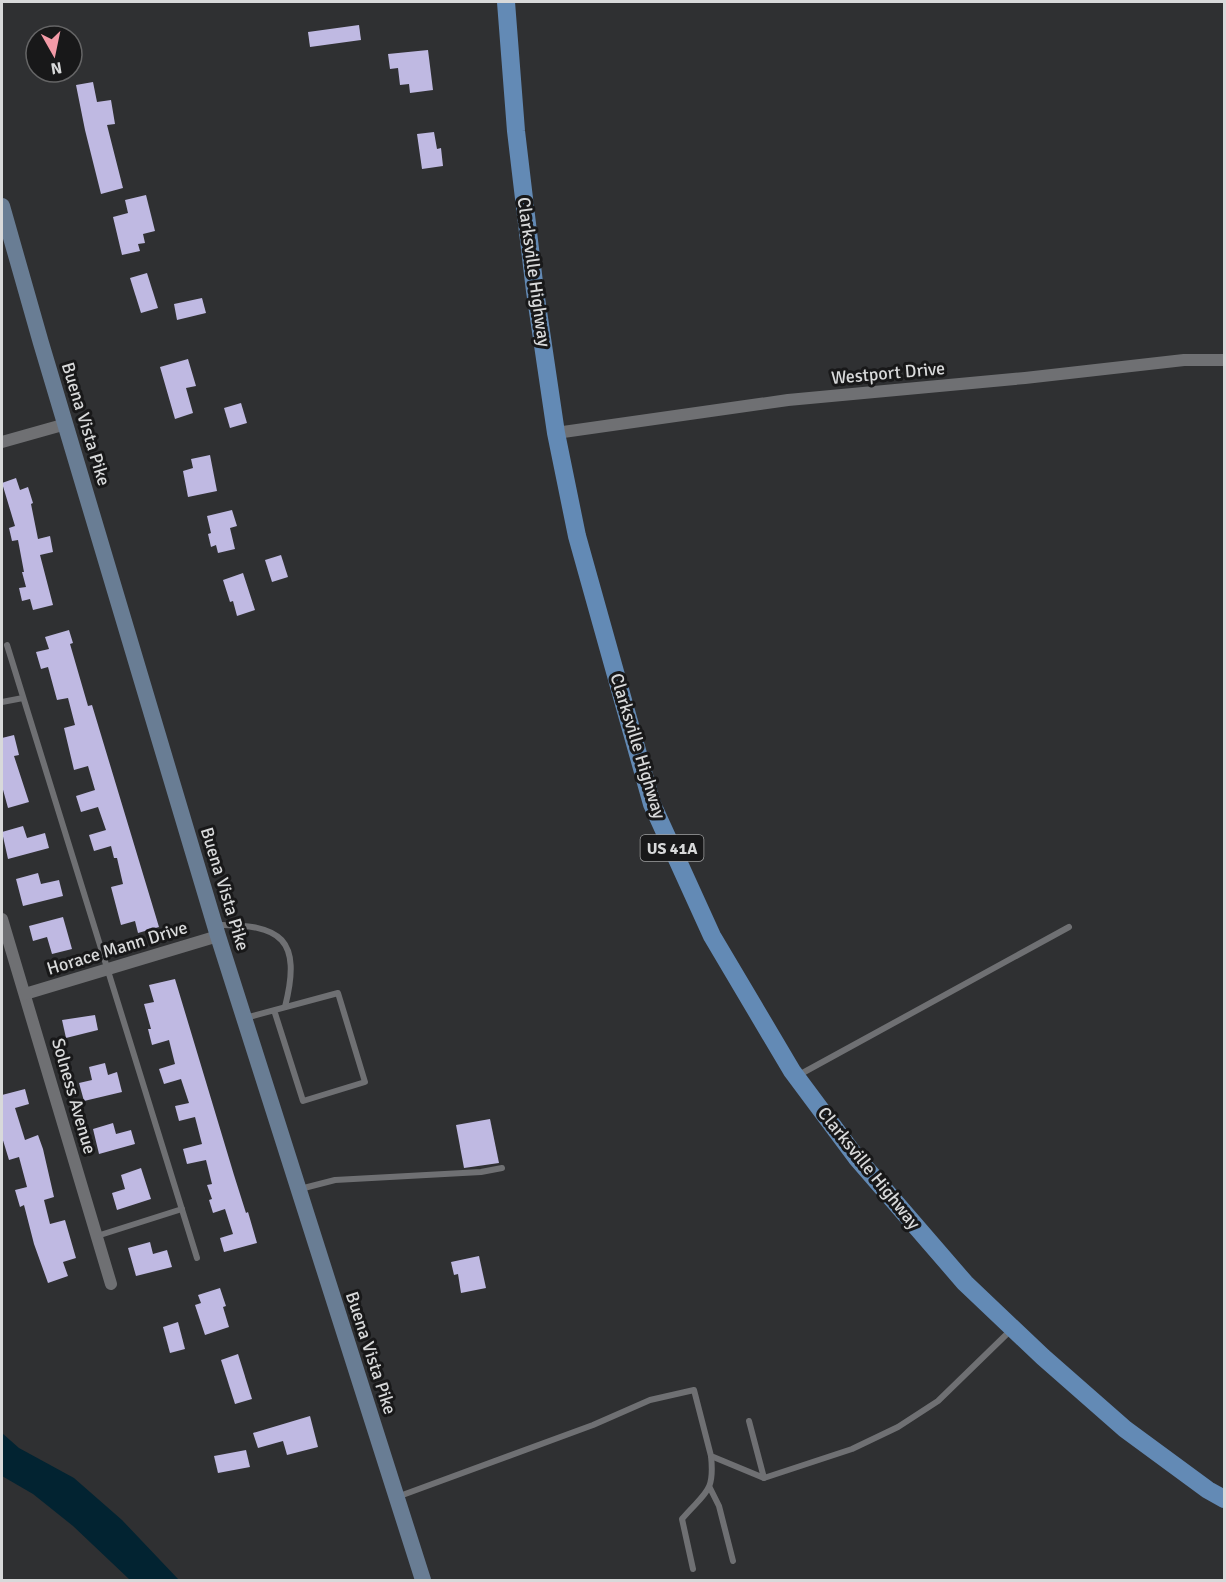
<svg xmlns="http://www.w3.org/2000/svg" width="1226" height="1582" viewBox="0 0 1226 1582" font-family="Signika,sans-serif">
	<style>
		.water { fill: #022331 }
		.building { fill: #bfb9e2 }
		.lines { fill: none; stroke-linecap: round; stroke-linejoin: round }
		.lane { stroke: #6f7073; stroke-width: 6 }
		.street { stroke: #6f7073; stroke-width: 12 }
		.secondary { stroke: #697d94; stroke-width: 16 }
		.primary { stroke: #638ab5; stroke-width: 18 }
		.labels { text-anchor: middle; stroke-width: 6; stroke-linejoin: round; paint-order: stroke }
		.shield { fill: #181819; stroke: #9e9fa0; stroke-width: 1.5 }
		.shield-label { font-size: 16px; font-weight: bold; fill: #d8d9da }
		.street-label { font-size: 18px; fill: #d8d9da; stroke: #181819 }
	</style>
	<rect width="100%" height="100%" fill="#2f3032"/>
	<!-- water -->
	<polygon class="water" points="2,1433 19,1448 74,1478 122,1520 179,1580 130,1580 73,1526 33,1494 2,1476"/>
	<!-- building -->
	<g class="building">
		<polygon points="359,25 361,40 310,47 308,32"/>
		<polygon points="428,50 433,90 410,93 409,84 400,85 398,68 390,69 388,54"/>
		<polygon points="93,82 97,102 111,100 115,124 107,125 123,188 101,194 85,130 76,85"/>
		<polygon points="434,132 437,149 441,148 443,166 422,169 417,134"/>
		<polygon points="146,195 155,231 143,234 145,243 138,244 140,251 122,255 113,217 128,213 125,200"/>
		<polygon points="147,273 158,308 141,313 130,278"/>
		<polygon points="202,298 206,313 177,320 174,304"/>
		<polygon points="188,359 196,386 186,388 193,413 175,419 160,367"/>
		<polygon points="241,403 247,423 230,428 224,408"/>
		<polygon points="210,455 217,491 188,497 183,471 193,468 191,459"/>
		<polygon points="16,478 20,490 28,487 33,503 31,504 38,539 50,536 53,552 40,555 53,605 33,610 30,599 22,601 19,588 26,587 22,572 24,572 18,540 12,541 9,528 15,526 2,483"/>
		<polygon points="232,510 237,526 230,528 235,549 218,553 216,545 211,547 208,534 211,533 207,516"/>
		<polygon points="281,555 288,577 272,582 265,560"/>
		<polygon points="243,573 255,610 237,616 233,601 230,602 223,580"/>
		<polygon points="69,630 73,643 70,644 88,706 92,705 159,927 138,933 135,921 121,925 111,887 123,884 117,858 114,858 111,846 94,851 89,835 106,830 98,807 81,812 76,796 95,790 88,766 74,770 64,728 75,725 68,698 57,700 48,667 41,669 36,652 49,649 45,637"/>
		<polygon points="14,735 19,755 14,756 29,802 8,808 2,786 2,738"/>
		<polygon points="23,826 27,838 45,833 49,848 8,859 2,832"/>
		<polygon points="38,873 41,884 59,880 63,896 23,906 16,879"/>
		<polygon points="63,917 72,949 52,954 47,937 33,941 29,926"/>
		<polygon points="175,979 234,1175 246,1213 248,1212 257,1243 224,1252 220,1238 233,1234 225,1209 213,1213 209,1200 212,1199 207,1185 212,1184 206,1160 187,1164 183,1149 202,1144 195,1117 179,1121 175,1106 189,1103 181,1079 164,1084 159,1069 175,1064 169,1040 152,1045 148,1029 151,1029 144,1004 154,1002 149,985"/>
		<polygon points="95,1015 98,1030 66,1038 62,1020"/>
		<polygon points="105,1063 108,1075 117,1072 122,1092 84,1101 79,1083 92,1080 89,1067"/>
		<polygon points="25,1089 29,1104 15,1108 25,1140 38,1135 43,1149 54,1197 44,1200 50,1224 65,1220 76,1258 63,1262 68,1276 48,1283 34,1244 24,1205 20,1207 15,1190 27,1187 19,1157 9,1160 2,1137 2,1095"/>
		<polygon points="490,1119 499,1163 464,1168 456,1125"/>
		<polygon points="113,1123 116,1134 131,1130 135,1144 99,1154 93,1129"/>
		<polygon points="141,1168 151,1199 117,1210 112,1193 125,1189 121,1175"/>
		<polygon points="150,1242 153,1254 167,1250 172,1267 136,1276 128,1248"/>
		<polygon points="479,1256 486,1288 461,1293 458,1274 454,1275 451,1262"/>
		<polygon points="220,1288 226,1306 223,1307 229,1327 205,1335 195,1305 201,1303 198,1295"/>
		<polygon points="178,1322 185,1349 170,1353 163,1327"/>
		<polygon points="238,1354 252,1399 235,1404 221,1360"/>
		<polygon points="310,1416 318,1447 287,1455 283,1441 258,1448 253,1433"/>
		<polygon points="246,1450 250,1467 218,1473 214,1456"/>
	</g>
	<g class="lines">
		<!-- lane -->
		<g class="lane">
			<polyline points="7,645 197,1258"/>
			<polyline points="2,702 23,698"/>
			<path d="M 216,925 C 282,924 302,939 285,1007"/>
			<polyline points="245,1018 338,993 365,1082 303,1101 274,1010"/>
			<polyline points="797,1076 1069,927"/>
			<polyline points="300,1189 335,1180 481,1172 502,1168"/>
			<polyline points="97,1236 182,1209"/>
			<polyline points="749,1421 764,1478"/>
			<polyline points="710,1488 719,1506 733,1561"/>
			<polyline points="397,1497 593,1425 650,1400 694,1390 711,1456 764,1478 852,1449 898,1427 938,1401 1011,1330"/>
			<path d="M 693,1569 L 682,1519 C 705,1492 715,1493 711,1456"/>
		</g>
		<!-- street -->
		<g class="street">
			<polyline points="556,433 788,400 1025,378 1184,360 1224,360"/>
			<polyline points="2,442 66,424"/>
			<polyline points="2,919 111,1284"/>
			<polyline points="25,994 218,936"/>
		</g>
		<!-- secondary -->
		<polyline class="secondary" points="2,206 41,343 218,936 423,1580"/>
		<!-- primary -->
		<polyline class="primary" points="506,2 516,131 535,291 556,433 577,536 652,804 712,936 792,1071 856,1157 965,1283 1043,1357 1125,1429 1208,1490 1224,1499"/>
	</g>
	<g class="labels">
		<!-- shield labels -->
		<rect class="shield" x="640.5" y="835" width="63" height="26" rx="4.5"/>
		<g class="shield-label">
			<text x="672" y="854">US 41A</text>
		</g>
		<!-- street labels -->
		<g class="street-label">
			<text transform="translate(534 272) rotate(82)" y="6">Clarksville Highway</text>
			<text transform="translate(888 373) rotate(-5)" y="6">Westport Drive</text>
			<text transform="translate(86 424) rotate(73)" y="6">Buena Vista Pike</text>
			<text transform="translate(638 746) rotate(73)" y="6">Clarksville Highway</text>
			<text transform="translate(225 889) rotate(73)" y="6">Buena Vista Pike</text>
			<text transform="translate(117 948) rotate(-17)" y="6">Horace Mann Drive</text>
			<text transform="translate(74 1096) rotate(74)" y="6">Solness Avenue</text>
			<text transform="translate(869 1168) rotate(51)" y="6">Clarksville Highway</text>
			<text transform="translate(371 1353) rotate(72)" y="6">Buena Vista Pike</text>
		</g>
	</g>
	<!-- border -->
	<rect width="1226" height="1582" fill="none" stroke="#d8d9da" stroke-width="6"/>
	<!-- north arrow -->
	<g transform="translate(54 54) rotate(171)"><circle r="28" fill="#181819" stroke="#656566" stroke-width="1.5"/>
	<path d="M0-4.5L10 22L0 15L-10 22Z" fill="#f39aa7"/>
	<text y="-9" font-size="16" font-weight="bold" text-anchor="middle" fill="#d8d9da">N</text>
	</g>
</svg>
